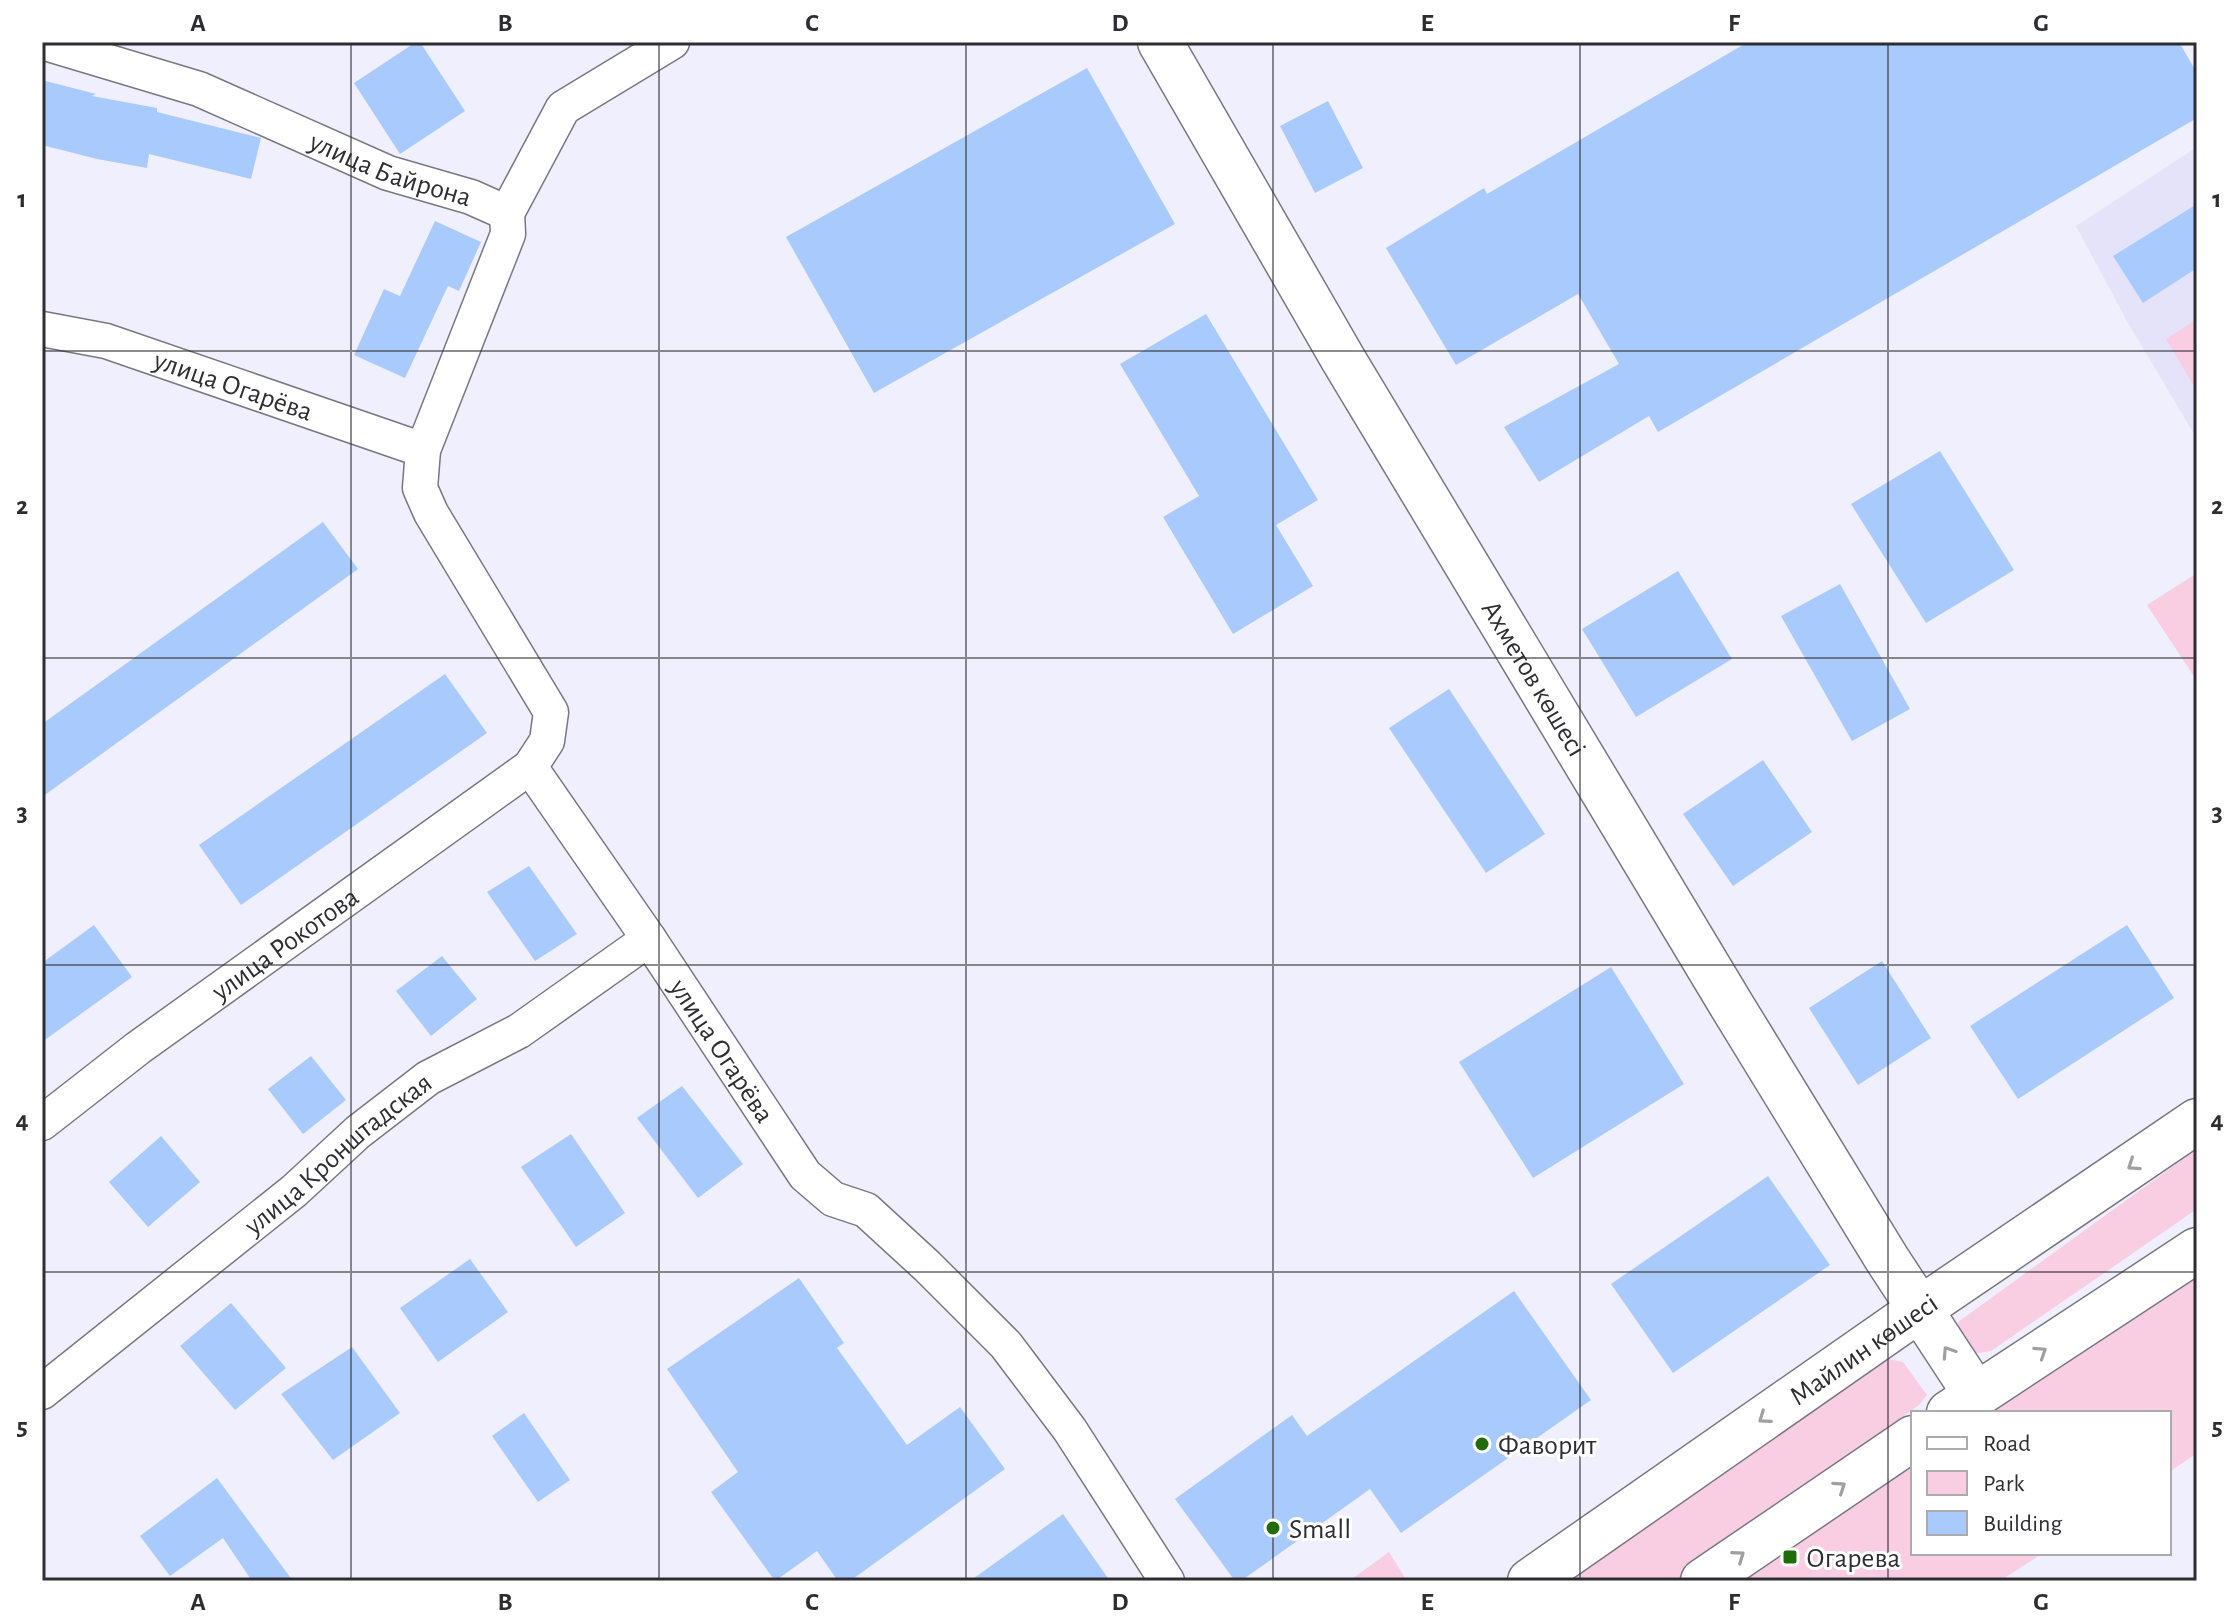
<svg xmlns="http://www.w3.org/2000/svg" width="2239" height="1623" viewBox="0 0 2239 1623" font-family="'Alegreya Sans',sans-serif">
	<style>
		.built { fill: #e5e3f9 }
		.green { fill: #f9cde2 }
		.building { fill: #a9cafc }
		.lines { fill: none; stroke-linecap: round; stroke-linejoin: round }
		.minor-casing { stroke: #787783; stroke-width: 37 }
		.tertiary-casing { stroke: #787783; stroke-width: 47 }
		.secondary-casing { stroke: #787783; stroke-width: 47 }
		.minor { stroke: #fff; stroke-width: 34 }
		.tertiary { stroke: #fff; stroke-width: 44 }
		.secondary { stroke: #fff; stroke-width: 44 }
		.oneway { stroke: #a0a0a3 }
		.grid { fill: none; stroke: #2d2d32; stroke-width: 2; stroke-opacity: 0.55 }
		.poi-dot { fill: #216b0b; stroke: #fff; stroke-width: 3 }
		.labels { text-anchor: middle; stroke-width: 6; stroke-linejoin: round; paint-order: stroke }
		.street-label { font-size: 28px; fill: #2d2d32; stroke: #fff }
		.poi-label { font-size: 28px; fill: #2d2d32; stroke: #fff; text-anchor: start }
		.neatline { fill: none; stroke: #2d2d32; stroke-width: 3 }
		.grid-label { font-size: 26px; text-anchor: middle; font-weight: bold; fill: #2d2d32 }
	</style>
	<rect width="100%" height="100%" fill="#f0effd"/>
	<!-- built -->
	<polygon class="built" points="2197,147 2197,439 2127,321 2076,226"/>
	<!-- green -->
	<g class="green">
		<polygon points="2197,319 2197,391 2166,339"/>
		<polygon points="2197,573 2197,681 2147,605"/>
		<polygon points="2197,1149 2197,1209 1991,1351 1967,1355 1956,1343 1958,1322"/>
		<polygon points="2197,1275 2197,1453 2169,1472 2169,1413 1991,1413"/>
		<polygon points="1884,1358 1903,1362 1927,1395 1919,1405 1675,1581 1557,1581"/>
		<polygon points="1913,1466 1913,1553 2043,1553 2000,1581 1742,1581"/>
		<polygon points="1389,1552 1407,1581 1349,1581"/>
	</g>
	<!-- building -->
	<g class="building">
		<polygon points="416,42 420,42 465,111 400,154 354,83"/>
		<polygon points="1748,42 2179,42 2197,73 2197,118 1658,432 1649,416 1539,482 1504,427 1619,364 1578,294 1456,365 1386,248 1484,188 1487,194"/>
		<polygon points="1087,68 1175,224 874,393 786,237"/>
		<polygon points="42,80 96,94 92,96 157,108 157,112 261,138 251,179 149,154 147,168 97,159 42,145"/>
		<polygon points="1328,101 1363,168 1315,193 1280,126"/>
		<polygon points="2197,204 2197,268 2143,303 2113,256"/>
		<polygon points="435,221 481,242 459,291 448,286 405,378 354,355 384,289 400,296"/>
		<polygon points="1206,314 1318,500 1276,525 1313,586 1233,634 1163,517 1199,496 1120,364"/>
		<polygon points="1940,451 2014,570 1926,623 1851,504"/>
		<polygon points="323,522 358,569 42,797 42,724"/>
		<polygon points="1678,571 1732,659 1636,717 1582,629"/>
		<polygon points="1840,584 1910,709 1852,741 1781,616"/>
		<polygon points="445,674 487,733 241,905 199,845"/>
		<polygon points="1449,689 1545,834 1486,873 1389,728"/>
		<polygon points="1763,760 1812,832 1733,886 1683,814"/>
		<polygon points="529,866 577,934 535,961 487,892"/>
		<polygon points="94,925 132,977 42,1042 42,963"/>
		<polygon points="2127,925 2174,998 2018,1099 1970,1026"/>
		<polygon points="442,956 477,999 431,1036 396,991"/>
		<polygon points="1882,961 1931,1038 1858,1085 1809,1008"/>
		<polygon points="1611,967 1684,1084 1533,1178 1459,1062"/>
		<polygon points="311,1056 346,1100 303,1134 268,1089"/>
		<polygon points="682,1086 743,1164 698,1198 637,1118"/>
		<polygon points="571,1134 625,1213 576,1247 521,1167"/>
		<polygon points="161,1136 200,1182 148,1227 109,1182"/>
		<polygon points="1768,1176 1830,1265 1673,1373 1611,1284"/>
		<polygon points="470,1259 508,1312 438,1362 400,1308"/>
		<polygon points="799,1278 844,1343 837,1348 907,1445 960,1407 1005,1469 850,1581 838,1581 817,1551 775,1581 711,1492 738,1472 667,1369"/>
		<polygon points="1514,1291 1591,1400 1401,1533 1370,1489 1241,1581 1235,1581 1175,1499 1292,1415 1307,1436"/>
		<polygon points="231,1303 286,1368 235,1410 180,1346"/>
		<polygon points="352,1347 400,1413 333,1460 281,1394"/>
		<polygon points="524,1413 570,1480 538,1502 492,1436"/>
		<polygon points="217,1478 293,1581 252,1581 223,1538 170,1576 140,1536"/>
		<polygon points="1063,1514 1110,1581 970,1581"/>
	</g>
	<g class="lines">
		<!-- minor casing -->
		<g class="minor-casing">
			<g id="minor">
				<path id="s1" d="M 42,42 L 199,89 L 388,173 L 471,197 L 507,213 L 563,108 L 672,42"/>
				<path id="s2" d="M 507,213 L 508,234 L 423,450 L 420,488 L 431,513 L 551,712 L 547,741 L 530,767 L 649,939 L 805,1175 L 833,1199 L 866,1210 L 927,1266 L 1006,1345 L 1070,1430 L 1167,1581"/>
				<path id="s3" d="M 42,329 L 106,341 L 423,450"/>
				<path id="s4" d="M 42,1123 L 138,1048 L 530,767"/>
				<path id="s5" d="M 42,1392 L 294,1191 L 358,1132 L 428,1078 L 519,1031 L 649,939"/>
			</g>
		</g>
		<!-- tertiary casing -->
		<g class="tertiary-casing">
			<g id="tertiary">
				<path id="s6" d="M 1160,42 L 1343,359 L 1732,1006 L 1887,1259 L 1976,1395"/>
			</g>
		</g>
		<!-- secondary casing -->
		<g class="secondary-casing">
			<g id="secondary">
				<polyline points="1949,1413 2197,1250"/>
				<path id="s7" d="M 1530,1581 L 1920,1309 L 2197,1121"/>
				<polyline points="1703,1581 1913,1438"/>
			</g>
		</g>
		<!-- minor -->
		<use href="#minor" class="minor"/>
		<!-- tertiary -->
		<use href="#tertiary" class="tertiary"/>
		<!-- secondary -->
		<use href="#secondary" class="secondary"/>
	</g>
	<!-- one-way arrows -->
	<defs><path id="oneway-chevron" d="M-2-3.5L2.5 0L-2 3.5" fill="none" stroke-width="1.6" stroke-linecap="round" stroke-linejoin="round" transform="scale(2)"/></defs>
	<g class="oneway">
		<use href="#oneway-chevron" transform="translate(2133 1165) rotate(146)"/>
		<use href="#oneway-chevron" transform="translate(1948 1352) rotate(-123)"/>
		<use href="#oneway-chevron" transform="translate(2041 1352) rotate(-33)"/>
		<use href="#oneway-chevron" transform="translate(1764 1418) rotate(145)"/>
		<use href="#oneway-chevron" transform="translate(1840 1487) rotate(-34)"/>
		<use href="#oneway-chevron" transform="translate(1739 1556) rotate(-35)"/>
	</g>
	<!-- grid -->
	<path class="grid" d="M 351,42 L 351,1581M 659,42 L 659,1581M 966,42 L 966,1581M 1273,42 L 1273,1581M 1580,42 L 1580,1581M 1888,42 L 1888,1581M 42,351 L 2197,351M 42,658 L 2197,658M 42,965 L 2197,965M 42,1272 L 2197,1272"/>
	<!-- markers -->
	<g class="poi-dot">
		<circle cx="1482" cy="1444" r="8"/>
		<circle cx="1273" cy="1528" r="8"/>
		<rect x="1782" y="1549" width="16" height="16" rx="4"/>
	</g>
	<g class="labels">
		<!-- street labels -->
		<g class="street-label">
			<text dy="10" stroke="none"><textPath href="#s1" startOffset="372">улица Байрона</textPath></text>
			<text dy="10" stroke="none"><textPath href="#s3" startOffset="200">улица Огарёва</textPath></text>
			<text dy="10" stroke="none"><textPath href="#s6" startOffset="738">Ахметов көшесі</textPath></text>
			<text dy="10" stroke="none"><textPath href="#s4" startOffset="302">улица Рокотова</textPath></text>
			<text dy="10" stroke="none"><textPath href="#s2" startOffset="954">улица Огарёва</textPath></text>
			<text dy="10" stroke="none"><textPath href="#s5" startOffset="380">улица Кронштадская</textPath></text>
			<text dy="10" stroke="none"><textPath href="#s7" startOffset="406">Майлин көшесі</textPath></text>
		</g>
		<!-- poi labels -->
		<g class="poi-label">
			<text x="1498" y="1454">Фаворит</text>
			<text x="1289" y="1538">Small</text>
			<text x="1806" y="1567">Огарева</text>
		</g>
	</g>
	<!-- border -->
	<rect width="2239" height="1623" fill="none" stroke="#ffffff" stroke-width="88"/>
	<!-- legend -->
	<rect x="1911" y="1411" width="260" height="144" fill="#ffffff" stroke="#ababad" stroke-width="2"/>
	<rect x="1927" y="1437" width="40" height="12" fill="#ffffff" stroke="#ababad" stroke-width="2"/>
	<text x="1983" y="1451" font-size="24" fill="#2d2d32">Road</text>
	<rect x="1927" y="1471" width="40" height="24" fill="#f9cde2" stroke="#ababad" stroke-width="2"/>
	<text x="1983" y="1491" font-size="24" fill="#2d2d32">Park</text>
	<rect x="1927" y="1511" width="40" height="24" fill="#a9cafc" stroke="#ababad" stroke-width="2"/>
	<text x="1983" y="1531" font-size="24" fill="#2d2d32">Building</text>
	<rect x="44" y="44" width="2151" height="1535" class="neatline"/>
	<g class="grid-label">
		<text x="198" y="31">A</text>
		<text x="505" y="31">B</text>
		<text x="812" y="31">C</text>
		<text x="1120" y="31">D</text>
		<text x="1427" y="31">E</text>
		<text x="1734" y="31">F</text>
		<text x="2041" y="31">G</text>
		<text x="22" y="207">1</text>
		<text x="2217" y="207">1</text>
		<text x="22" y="514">2</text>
		<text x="2217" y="514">2</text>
		<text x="22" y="821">3</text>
		<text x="2217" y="821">3</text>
		<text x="22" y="1128">4</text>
		<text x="2217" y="1128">4</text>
		<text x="22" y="1435">5</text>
		<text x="2217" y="1435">5</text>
		<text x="198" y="1610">A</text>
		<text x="505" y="1610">B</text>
		<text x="812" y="1610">C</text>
		<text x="1120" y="1610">D</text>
		<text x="1427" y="1610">E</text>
		<text x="1734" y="1610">F</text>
		<text x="2041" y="1610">G</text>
	</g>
</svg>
